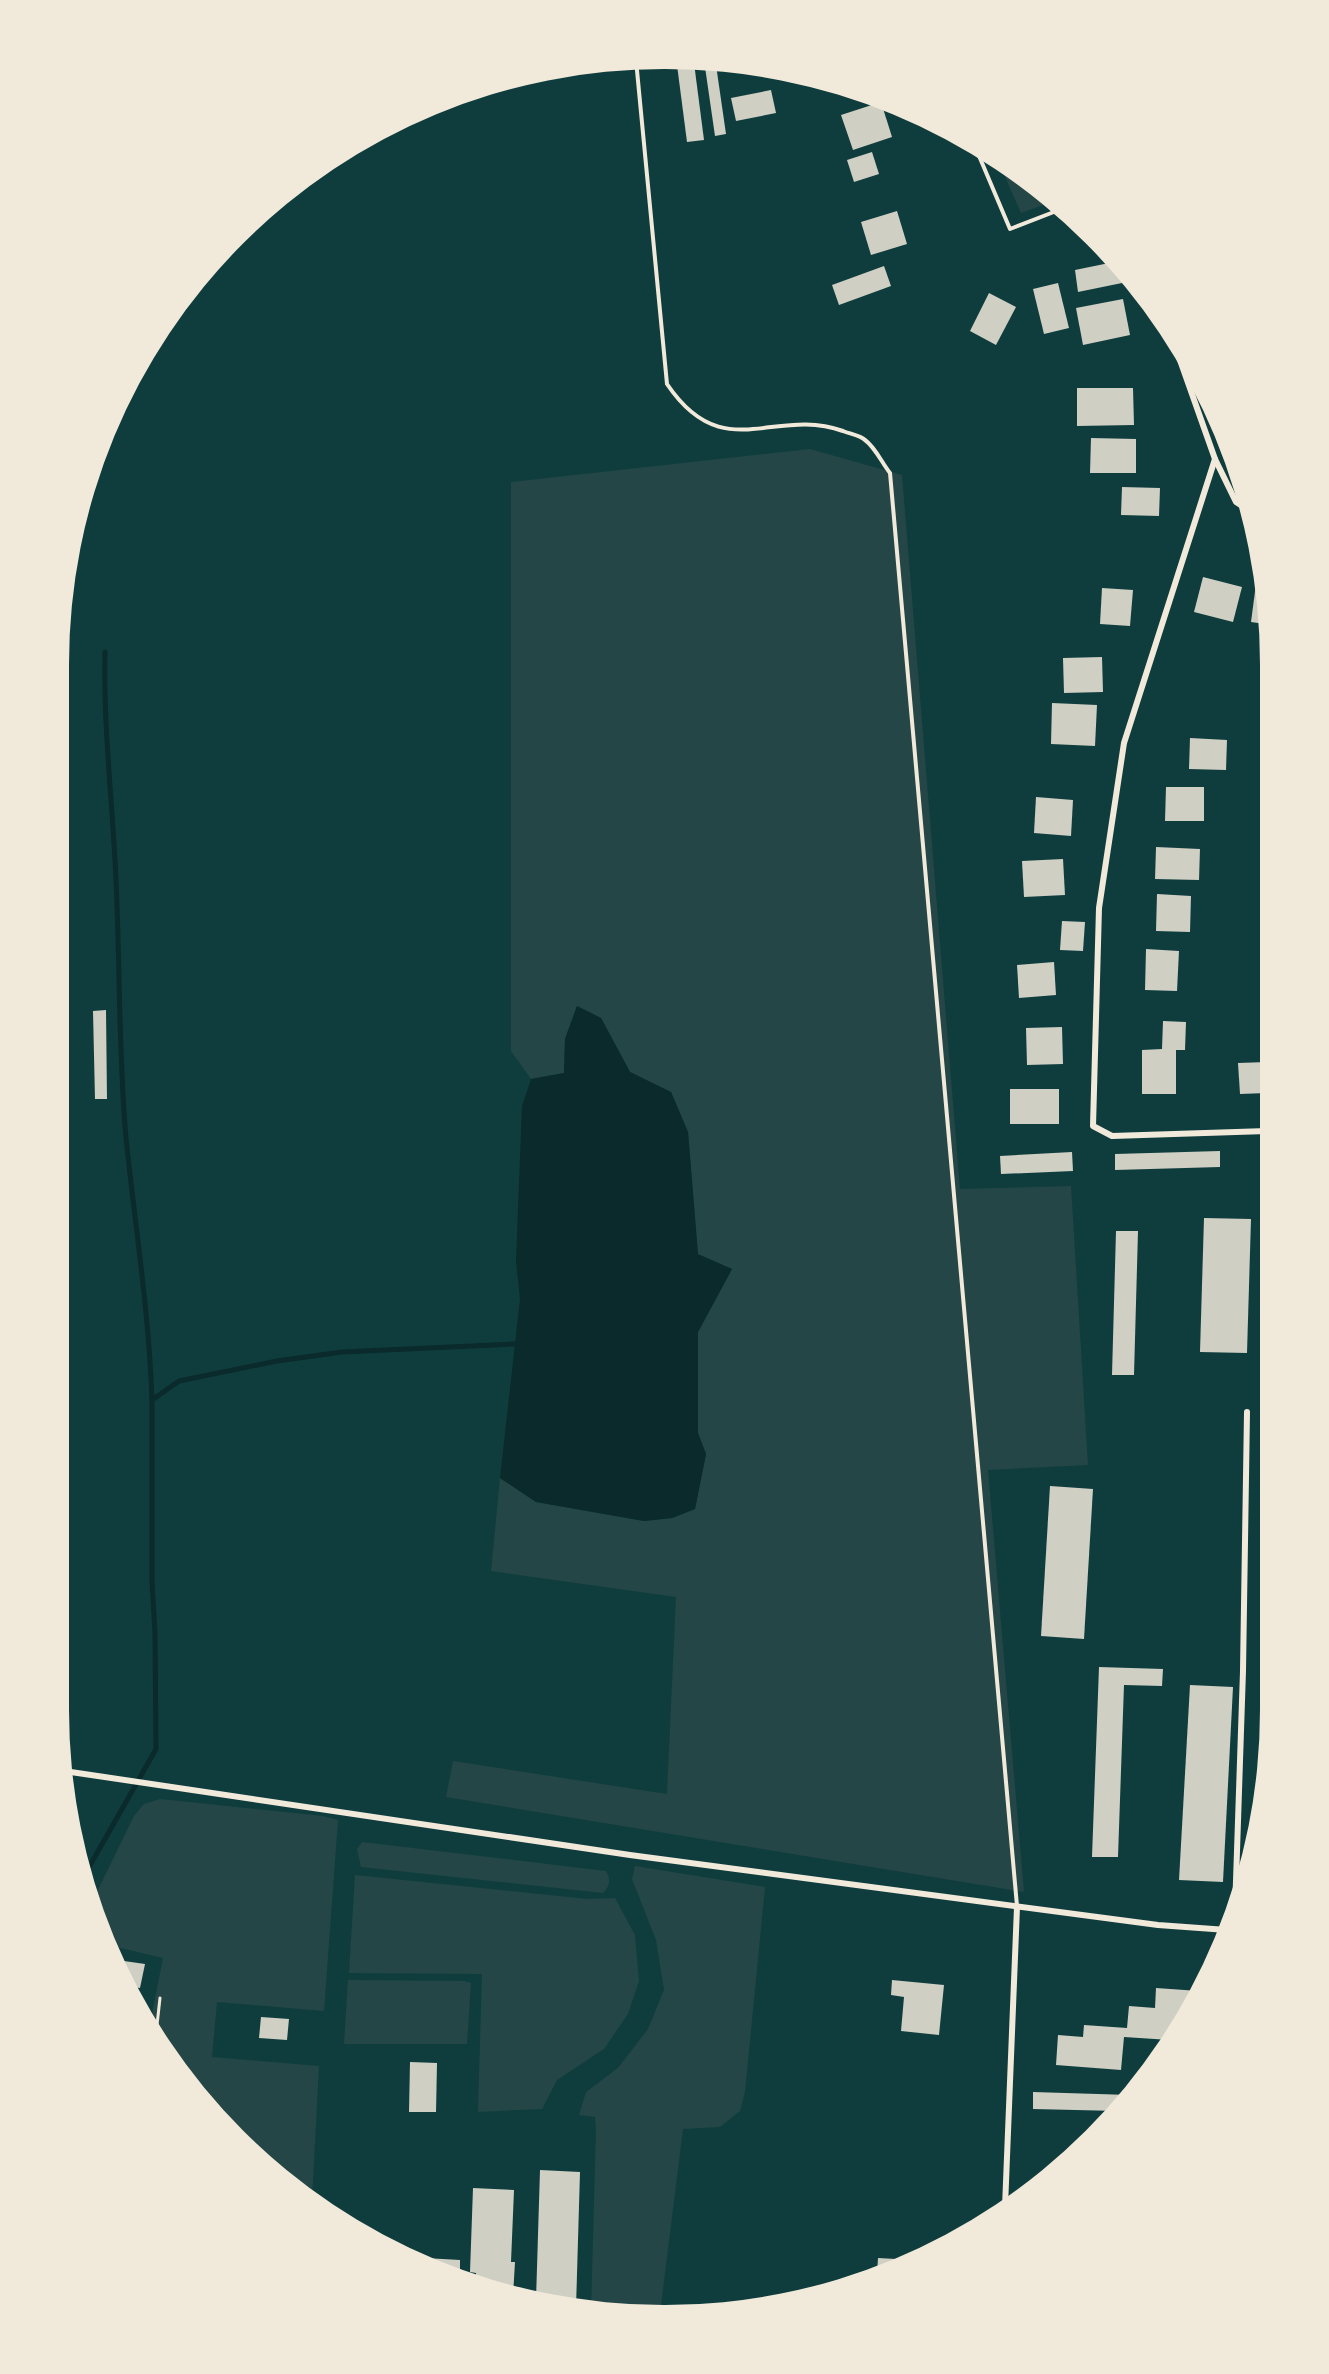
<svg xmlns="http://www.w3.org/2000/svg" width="1329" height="2374" viewBox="0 0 1329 2374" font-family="Quicksand,sans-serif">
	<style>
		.green { fill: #244646 }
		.water { fill: #0a2a2b }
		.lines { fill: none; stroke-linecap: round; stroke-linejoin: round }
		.stream { stroke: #0a2a2b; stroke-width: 5 }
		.building { fill: #cfcfc3 }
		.path { stroke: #f1e9da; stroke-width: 3 }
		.service { stroke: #f1e9da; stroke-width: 4 }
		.minor { stroke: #f1e9da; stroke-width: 6 }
	</style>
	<rect width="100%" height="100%" fill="#0f3d3e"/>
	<!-- green -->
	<g class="green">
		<polygon points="999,163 1049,202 1049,203 1021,213"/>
		<polygon points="810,449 902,475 960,1189 1071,1186 1088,1465 988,1470 1024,1892 446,1797 453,1761 667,1794 676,1597 491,1571 500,1478 536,1502 644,1521 672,1518 695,1509 706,1454 698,1433 698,1332 732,1269 698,1255 688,1132 671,1092 630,1072 601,1018 577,1006 565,1039 564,1073 531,1079 511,1051 511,482"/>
		<polygon points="160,1799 323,1816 338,1820 324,2011 217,2002 212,2057 319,2066 312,2200 236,2138 184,2078 147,2019 151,2019 163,1958 108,1945 91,1904 134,1816 144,1804"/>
		<path d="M 362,1842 L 606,1871 C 611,1880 610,1886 603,1893 L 361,1867 L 357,1849 Z"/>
		<polygon points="635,1866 765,1887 745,2092 740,2111 720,2127 683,2129 660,2313 591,2311 596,2129 595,2117 579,2115 586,2092 618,2068 648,2029 664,1990 656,1940 632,1879"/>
		<polygon points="355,1875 588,1899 615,1898 635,1935 639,1981 628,2014 604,2049 557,2080 542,2109 478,2112 482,1974 349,1973"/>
		<polygon points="348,1980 464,1981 471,1983 467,2044 344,2044"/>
	</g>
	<!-- water -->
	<polygon class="water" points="577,1006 601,1018 630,1072 671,1092 688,1132 698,1254 732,1269 698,1332 698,1433 706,1454 695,1509 672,1518 644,1521 536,1502 500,1478 520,1299 516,1261 522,1106 531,1079 564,1073 565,1039"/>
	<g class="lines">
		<!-- stream -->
		<g class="stream">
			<path d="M 105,652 C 103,737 115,821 117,906 C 120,983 119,1060 126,1138 C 135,1225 149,1312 152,1400"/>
			<polyline points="84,1876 156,1749 155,1634 152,1581 152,1400 179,1381 277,1361 342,1352 514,1344"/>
		</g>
	</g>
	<!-- building -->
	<g class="building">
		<polygon points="694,63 704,140 687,142 677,65"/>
		<polygon points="716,65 726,134 715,136 705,67"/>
		<polygon points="771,90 776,113 736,121 731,98"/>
		<polygon points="881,102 892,137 853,150 841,115"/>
		<polygon points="872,152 879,174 854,182 847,160"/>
		<polygon points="897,211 907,244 871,255 861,222"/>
		<polygon points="1114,262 1119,268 1122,283 1078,292 1075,270"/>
		<polygon points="884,266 891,286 839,305 832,285"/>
		<polygon points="1058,283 1069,328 1044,334 1033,289"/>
		<polygon points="989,293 1016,307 996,345 970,331"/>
		<polygon points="1123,299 1130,335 1083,345 1076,308"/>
		<polygon points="1077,388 1133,388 1134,425 1077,426"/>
		<polygon points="1091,438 1136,439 1136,473 1090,473"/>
		<polygon points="1122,487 1160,488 1159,516 1121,515"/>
		<polygon points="1203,577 1242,587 1233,622 1194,612"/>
		<polygon points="1256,584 1265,586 1265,624 1251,622"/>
		<polygon points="1102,588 1133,590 1130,626 1100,624"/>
		<polygon points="1102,657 1103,692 1064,693 1063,658"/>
		<polygon points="1052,703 1097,705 1095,746 1051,744"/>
		<polygon points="1190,738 1227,740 1226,770 1189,769"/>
		<polygon points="1166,787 1204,787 1204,821 1165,821"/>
		<polygon points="1036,797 1073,800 1071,836 1034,833"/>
		<polygon points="1156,847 1200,849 1199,880 1155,879"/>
		<polygon points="1063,859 1065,895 1024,897 1022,861"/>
		<polygon points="61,866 69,868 63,889 61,888"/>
		<polygon points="1157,894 1191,896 1190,932 1156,931"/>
		<polygon points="1062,921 1085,922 1083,951 1060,950"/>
		<polygon points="1146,949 1179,951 1177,991 1145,990"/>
		<polygon points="1054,962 1056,995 1019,998 1017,965"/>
		<polygon points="106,1010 107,1099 95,1099 93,1011"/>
		<polygon points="1163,1021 1186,1022 1185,1050 1176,1050 1176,1094 1142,1094 1142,1050 1162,1049"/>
		<polygon points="1062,1027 1063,1064 1027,1065 1026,1028"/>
		<polygon points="1267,1062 1267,1093 1240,1094 1238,1063"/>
		<rect x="1010" y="1089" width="49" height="35"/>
		<polygon points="1220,1151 1220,1167 1115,1170 1115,1154"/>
		<polygon points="1072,1152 1073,1171 1001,1174 1000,1156"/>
		<polygon points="1204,1218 1251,1219 1247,1353 1200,1352"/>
		<polygon points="1116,1231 1138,1231 1134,1375 1112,1375"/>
		<polygon points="1050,1486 1093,1489 1084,1639 1041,1636"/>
		<polygon points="1099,1667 1163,1669 1162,1686 1124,1685 1118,1857 1092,1857"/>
		<polygon points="1190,1685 1233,1687 1223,1882 1179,1880"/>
		<polygon points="117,1960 145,1964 140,1988 126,1986 116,1966"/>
		<polygon points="892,1980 944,1985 939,2035 901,2031 904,1997 891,1995"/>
		<polygon points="1156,1988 1199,1991 1189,2013 1170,2040 1124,2037 1121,2070 1056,2065 1058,2035 1083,2037 1084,2025 1127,2028 1129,2006 1155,2008"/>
		<polygon points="261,2017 289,2019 287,2040 259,2038"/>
		<polygon points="410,2062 437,2063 436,2112 409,2112"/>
		<polygon points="1033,2092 1130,2095 1118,2111 1033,2109"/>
		<polygon points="540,2170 580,2172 576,2308 536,2300"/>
		<polygon points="473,2188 514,2190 511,2262 515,2262 513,2296 476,2283 476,2273 470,2272"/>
		<polygon points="391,2250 418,2252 417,2261 397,2253"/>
		<polygon points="425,2258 460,2260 460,2277 425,2264"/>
		<polygon points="878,2258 896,2259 896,2270 877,2275"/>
	</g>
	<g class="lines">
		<!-- path -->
		<polyline class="path" points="156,2034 160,1998"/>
		<!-- service -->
		<g class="service">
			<path d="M 636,60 L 667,384 C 723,467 774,406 843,431 C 850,434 860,435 865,440 C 875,447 882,463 890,473 L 1017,1906"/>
			<polyline points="974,144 1010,229 1059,210"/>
		</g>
		<!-- minor -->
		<g class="minor">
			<polyline points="1169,329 1215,459 1236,502 1247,509"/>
			<polyline points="1215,459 1124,743 1099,908 1093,1126 1112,1136 1267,1131"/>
			<polyline points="64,1771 630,1855 1158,1925 1227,1930"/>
			<polyline points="1235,1911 1243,1671 1247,1412"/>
			<polyline points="1005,2207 1017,1907"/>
		</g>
	</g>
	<!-- crop -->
	<path d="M0 0H1329V2374H0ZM664 69H665A595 595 0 0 1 1260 664V1710A595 595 0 0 1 665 2305H664A595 595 0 0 1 69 1710V664A595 595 0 0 1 664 69Z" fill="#f1e9da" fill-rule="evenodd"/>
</svg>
